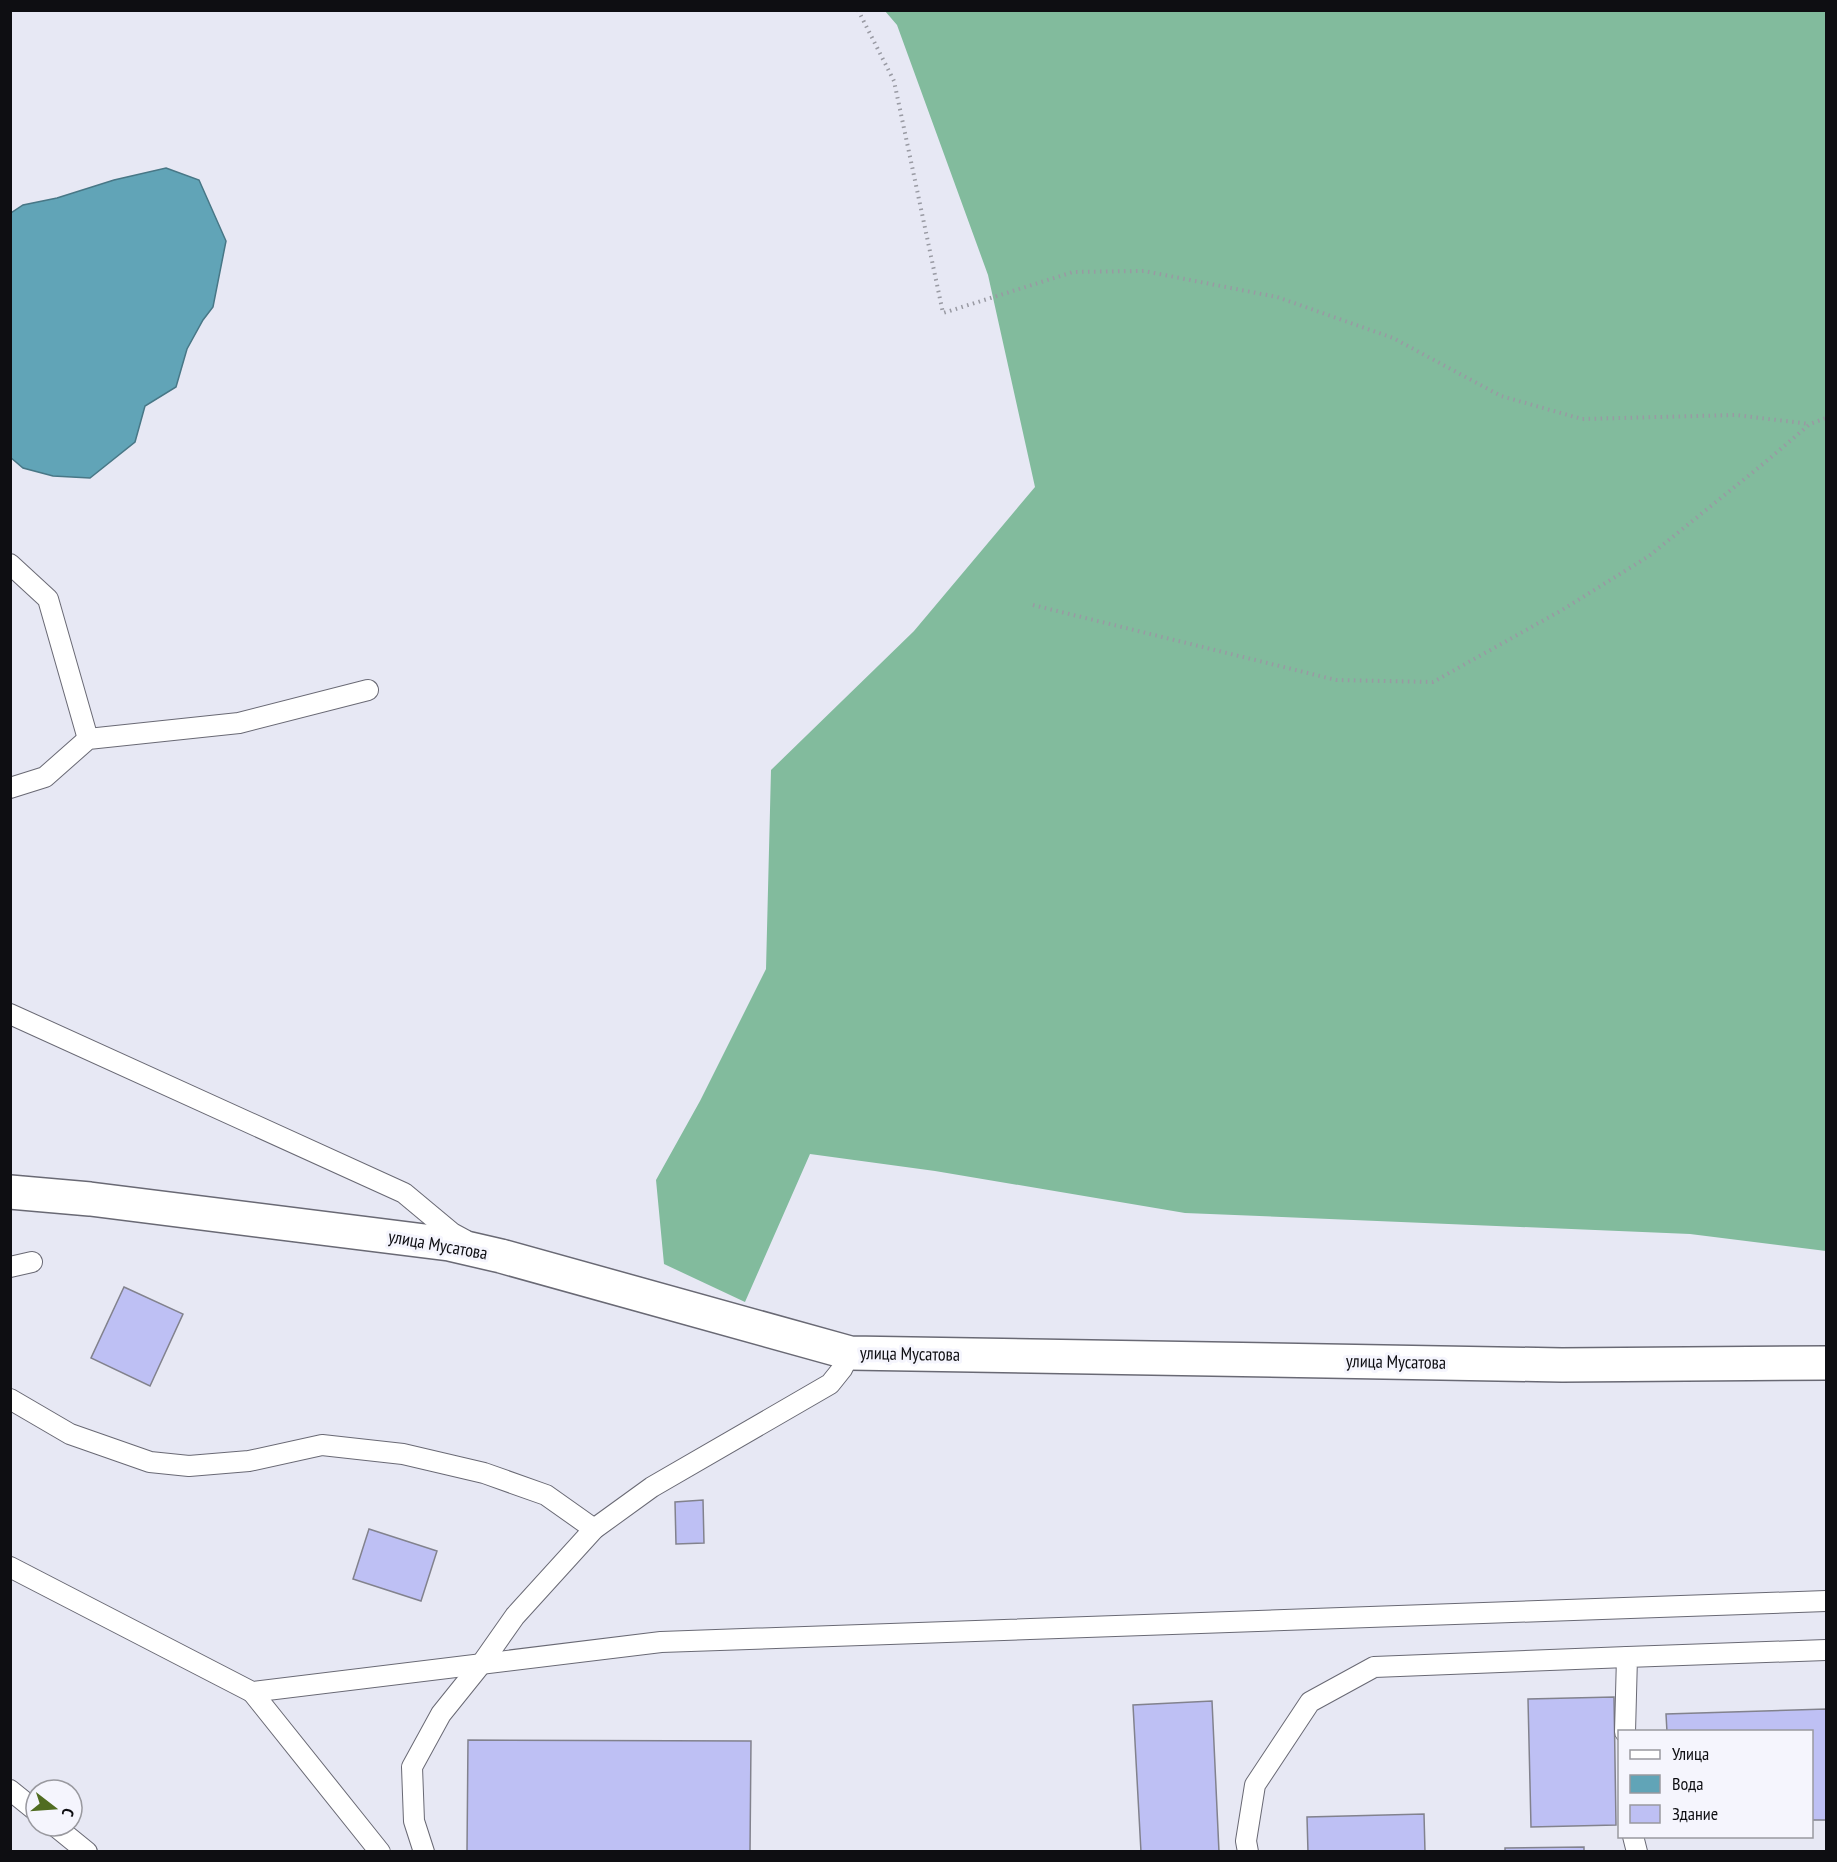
<svg xmlns="http://www.w3.org/2000/svg" width="1837" height="1862" viewBox="0 0 1837 1862" font-family="'PT Sans Narrow',sans-serif">
	<style>
		.forest { fill: #82bb9d }
		.water { fill: #61a4b7; stroke: #487786; stroke-width: 1.5 }
		.building { fill: #bec0f4; stroke: #82828d; stroke-width: 1.5 }
		.lines { fill: none; stroke-linecap: round; stroke-linejoin: round }
		.service-casing { stroke: #696974; stroke-width: 22 }
		.minor-casing { stroke: #696974; stroke-width: 36 }
		.path { stroke: #999aa3; stroke-width: 4; stroke-dasharray: 1.5 4.5; stroke-linecap: butt }
		.service { stroke: #fff; stroke-width: 20 }
		.minor { stroke: #fff; stroke-width: 33 }
		.labels { text-anchor: middle; stroke-width: 6; stroke-linejoin: round; paint-order: stroke }
		.street-label { font-size: 18px; fill: #0e0e12; stroke: #f5f5fd }
	</style>
	<rect width="100%" height="100%" fill="#e7e8f4"/>
	<!-- forest -->
	<polygon class="forest" points="885,11 1826,11 1826,1251 1690,1234 1185,1213 935,1171 810,1154 745,1302 664,1264 656,1180 700,1101 766,969 771,770 914,631 1035,487 988,275 897,25"/>
	<!-- water -->
	<polygon class="water" points="166,168 199,180 226,241 213,307 203,320 187,349 176,387 145,406 135,442 90,478 53,476 23,468 10,457 11,213 23,205 57,198 114,180"/>
	<!-- building -->
	<g class="building">
		<polygon points="124,1287 183,1314 150,1386 91,1358"/>
		<polygon points="703,1500 704,1543 676,1544 675,1502"/>
		<polygon points="369,1529 437,1551 421,1601 353,1579"/>
		<polygon points="1614,1697 1616,1825 1531,1827 1528,1699"/>
		<polygon points="1212,1701 1219,1852 1141,1852 1133,1705"/>
		<polygon points="1826,1709 1826,1820 1812,1820 1812,1732 1667,1732 1666,1714"/>
		<polygon points="468,1740 751,1741 750,1852 467,1852"/>
		<polygon points="1424,1814 1425,1852 1308,1852 1307,1817"/>
		<polygon points="1584,1847 1584,1852 1505,1852 1505,1848"/>
	</g>
	<g class="lines">
		<!-- service casing -->
		<g class="service-casing">
			<g id="service">
				<polyline points="10,564 48,599 88,739"/>
				<polyline points="10,788 45,777 88,739 239,723 368,690"/>
				<polyline points="10,1014 404,1193 452,1233 465,1240"/>
				<polyline points="10,1267 32,1262"/>
				<polyline points="10,1399 70,1434 150,1462 189,1466 249,1461 322,1445 403,1454 484,1473 546,1495 594,1529"/>
				<polyline points="10,1567 252,1692 661,1642 1826,1601"/>
				<polyline points="252,1692 380,1852"/>
				<polyline points="1625,1732 1627,1657 1826,1650"/>
				<polyline points="10,1790 36,1811"/>
				<polyline points="55,1826 87,1852"/>
				<polyline points="1633,1836 1637,1852"/>
				<polyline points="424,1852 414,1821 412,1767 441,1714 482,1663 515,1616 594,1529 652,1487 830,1384 842,1369 850,1353"/>
				<polyline points="1248,1852 1246,1841 1255,1785 1310,1702 1374,1667 1627,1657"/>
			</g>
		</g>
		<!-- minor casing -->
		<g class="minor-casing">
			<polyline id="minor" points="10,1192 90,1199 449,1244 501,1256 850,1353 1562,1365 1826,1363"/>
		</g>
		<!-- path -->
		<g class="path">
			<polyline points="858,10 894,81 943,313 1073,272 1144,271 1277,297 1393,338 1501,396 1582,419 1736,415 1810,424"/>
			<polyline points="1033,605 1336,680 1433,682 1562,610 1649,556 1763,464 1810,424 1826,418"/>
		</g>
		<!-- service -->
		<use href="#service" class="service"/>
		<!-- minor -->
		<use href="#minor" class="minor"/>
	</g>
	<g class="labels">
		<!-- street labels -->
		<g class="street-label">
			<text transform="translate(438 1245) rotate(10)" y="6">улица Мусатова</text>
			<text transform="translate(910 1354) rotate(1)" y="6">улица Мусатова</text>
			<text transform="translate(1396 1362) rotate(1)" y="6">улица Мусатова</text>
		</g>
	</g>
	<!-- border -->
	<rect width="1837" height="1862" fill="none" stroke="#0e0e12" stroke-width="24"/>
	<!-- legend -->
	<rect x="1618" y="1730" width="195" height="108" fill="#f5f5fd" stroke="#99999f" stroke-width="1.5"/>
	<rect x="1630" y="1750" width="30" height="9" fill="#ffffff" stroke="#99999f" stroke-width="1.5"/>
	<text x="1672" y="1760" font-size="18" fill="#0e0e12">Улица</text>
	<rect x="1630" y="1775" width="30" height="18" fill="#61a4b7" stroke="#99999f" stroke-width="1.5"/>
	<text x="1672" y="1790" font-size="18" fill="#0e0e12">Вода</text>
	<rect x="1630" y="1805" width="30" height="18" fill="#bec0f4" stroke="#99999f" stroke-width="1.5"/>
	<text x="1672" y="1820" font-size="18" fill="#0e0e12">Здание</text>
	<!-- north arrow -->
	<g transform="translate(54 1808) rotate(107)"><circle r="28" fill="#f5f5fd" stroke="#99999f" stroke-width="1.5"/>
	<path d="M0-4.5L10 22L0 15L-10 22Z" fill="#506c21"/>
	<text y="-9" font-size="16" font-weight="bold" text-anchor="middle" fill="#0e0e12">С</text>
	</g>
</svg>
